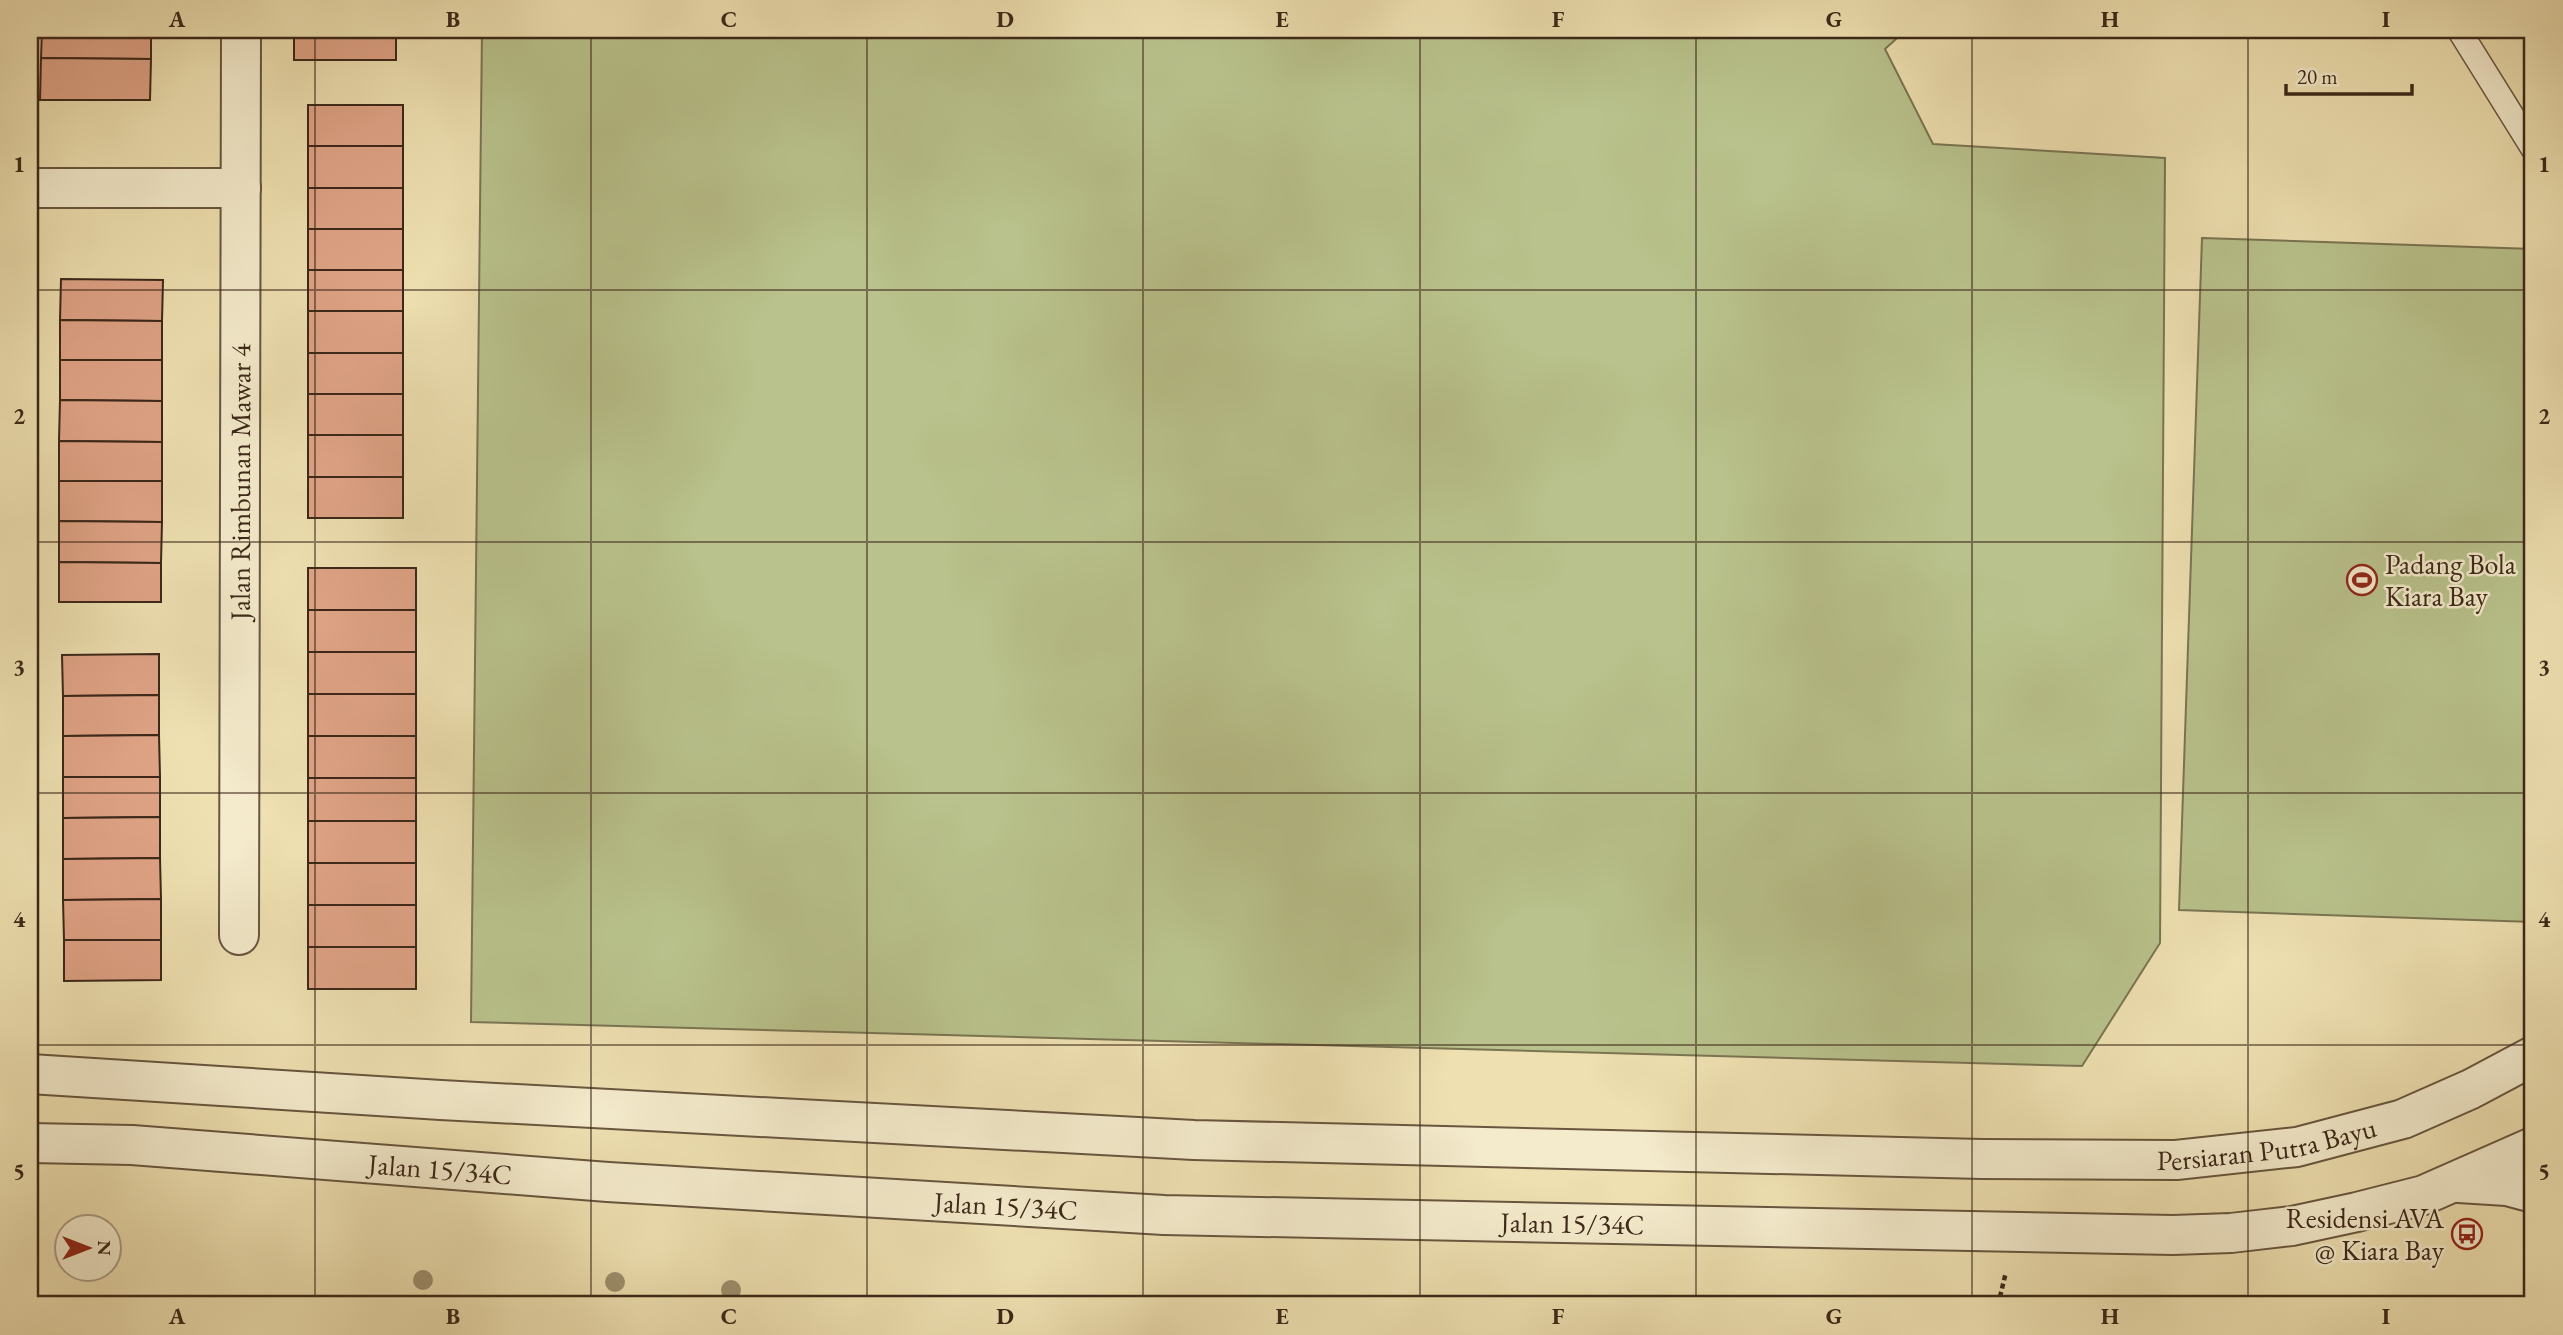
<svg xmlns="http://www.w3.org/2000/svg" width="2563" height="1335" viewBox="0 0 2563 1335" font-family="'EB Garamond',serif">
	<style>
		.green { fill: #b9c28c; stroke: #7a7552; stroke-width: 2 }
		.building { fill: #dfa386; stroke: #3c2819; stroke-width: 2 }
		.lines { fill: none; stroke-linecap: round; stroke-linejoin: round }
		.service-casing { stroke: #68563f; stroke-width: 26 }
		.minor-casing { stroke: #68563f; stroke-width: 42 }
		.tertiary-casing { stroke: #68563f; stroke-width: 42 }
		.path { stroke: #3c2819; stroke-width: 4.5; stroke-dasharray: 5 3.5; stroke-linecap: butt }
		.service { stroke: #f4ebcc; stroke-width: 23 }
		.minor { stroke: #f4ebcc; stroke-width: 38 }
		.tertiary { stroke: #f4ebcc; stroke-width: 38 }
		.tree { fill: #9d906d }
		.grid { fill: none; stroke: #3c2819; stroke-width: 2; stroke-opacity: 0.55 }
		.labels { text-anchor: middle; stroke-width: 5; stroke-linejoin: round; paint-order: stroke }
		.street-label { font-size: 28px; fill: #3c2819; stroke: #f4ebcc }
		.poi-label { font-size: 28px; fill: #3c2819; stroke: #f4ebcc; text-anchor: start }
		.neatline { fill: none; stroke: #3c2819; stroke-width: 2.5 }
		.grid-label { font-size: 23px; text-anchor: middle; font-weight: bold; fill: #3c2819 }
	</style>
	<rect width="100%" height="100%" fill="#eee0b1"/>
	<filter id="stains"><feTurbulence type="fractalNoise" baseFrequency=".00286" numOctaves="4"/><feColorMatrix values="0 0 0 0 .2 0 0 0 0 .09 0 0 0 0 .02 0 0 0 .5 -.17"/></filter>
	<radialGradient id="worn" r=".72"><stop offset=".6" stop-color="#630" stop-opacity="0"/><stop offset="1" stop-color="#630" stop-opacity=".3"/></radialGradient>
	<!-- green -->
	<g class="green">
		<polygon points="482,30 1906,30 1885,49 1933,144 2165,158 2160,943 2082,1066 471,1022"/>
		<polygon points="2202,238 2533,249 2533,922 2179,910"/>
	</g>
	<!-- building -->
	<g class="building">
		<polygon points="42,30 151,30 151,59 41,58"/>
		<rect x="294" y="30" width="102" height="30"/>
		<polygon points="41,58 151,59 150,100 40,100"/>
		<rect x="308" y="105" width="95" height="41"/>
		<rect x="308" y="146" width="95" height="42"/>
		<rect x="308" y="188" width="95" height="41"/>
		<rect x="308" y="229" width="95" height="41"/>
		<rect x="308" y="270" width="95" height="41"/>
		<polygon points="61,279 163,280 162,321 60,320"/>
		<rect x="308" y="311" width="95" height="42"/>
		<polygon points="60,320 162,321 162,360 60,360"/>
		<rect x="308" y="353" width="95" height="41"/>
		<polygon points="60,360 162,360 162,401 60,400"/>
		<rect x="308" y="394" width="95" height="41"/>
		<polygon points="60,400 162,401 162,442 59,441"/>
		<rect x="308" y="435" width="95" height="42"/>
		<polygon points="59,441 162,442 162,481 59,481"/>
		<rect x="308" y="477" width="95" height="41"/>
		<polygon points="59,481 162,481 162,522 59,521"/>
		<polygon points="59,521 162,522 161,563 59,562"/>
		<polygon points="59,562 161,563 161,602 59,602"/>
		<rect x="308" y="568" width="108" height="42"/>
		<rect x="308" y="610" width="108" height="42"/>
		<rect x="308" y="652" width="108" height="42"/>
		<polygon points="159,654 159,695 63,696 62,655"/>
		<rect x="308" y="694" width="108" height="42"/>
		<polygon points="159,695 159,735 63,736 63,696"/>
		<polygon points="159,735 160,777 63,777 63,736"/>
		<rect x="308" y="736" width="108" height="42"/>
		<polygon points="63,777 160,777 160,817 63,818"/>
		<rect x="308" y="778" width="108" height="43"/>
		<polygon points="160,817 160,858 63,859 63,818"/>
		<rect x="308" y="821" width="108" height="42"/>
		<polygon points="160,858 161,899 63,900 63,859"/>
		<rect x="308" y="863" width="108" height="42"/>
		<polygon points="161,899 161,940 64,940 63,900"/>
		<rect x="308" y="905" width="108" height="42"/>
		<polygon points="64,940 161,940 161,980 64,981"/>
		<rect x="308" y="947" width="108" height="42"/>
	</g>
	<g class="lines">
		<!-- service casing -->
		<g class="service-casing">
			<polyline id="service" points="2459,30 2533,149"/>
		</g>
		<!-- minor casing -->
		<g class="minor-casing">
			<g id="minor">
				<polyline points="30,188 241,188"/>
				<path id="s1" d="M 239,935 L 241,30"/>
			</g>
		</g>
		<!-- tertiary casing -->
		<g class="tertiary-casing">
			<g id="tertiary">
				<path id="s2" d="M 30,1074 L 441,1100 L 1194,1140 L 1982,1159 L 2176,1160 L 2297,1147 L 2403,1119 L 2471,1089 L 2533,1056"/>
				<path id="s3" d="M 30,1143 L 132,1145 L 608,1182 L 1164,1215 L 2173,1235 L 2231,1233 L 2292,1226 L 2357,1212 L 2424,1195 L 2533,1147"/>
				<polyline points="2459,1183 2507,1186 2533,1193"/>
			</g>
		</g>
		<!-- path -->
		<polyline class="path" points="1998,1305 2006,1272"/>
		<!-- service -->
		<use href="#service" class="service"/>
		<!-- minor -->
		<use href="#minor" class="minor"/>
		<!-- tertiary -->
		<use href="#tertiary" class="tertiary"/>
	</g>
	<!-- trees -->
	<g class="tree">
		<circle cx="423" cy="1280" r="10"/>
		<circle cx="615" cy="1282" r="10"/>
		<circle cx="731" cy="1290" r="10"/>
	</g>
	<!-- grid -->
	<path class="grid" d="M 315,30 L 315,1305M 591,30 L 591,1305M 867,30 L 867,1305M 1143,30 L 1143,1305M 1420,30 L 1420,1305M 1696,30 L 1696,1305M 1972,30 L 1972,1305M 2248,30 L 2248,1305M 30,290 L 2533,290M 30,542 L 2533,542M 30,793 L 2533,793M 30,1045 L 2533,1045"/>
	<!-- icons -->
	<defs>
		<g id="stadium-ring" transform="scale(1.575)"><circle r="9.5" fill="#f4ebcc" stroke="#8f2418" stroke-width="1.5"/><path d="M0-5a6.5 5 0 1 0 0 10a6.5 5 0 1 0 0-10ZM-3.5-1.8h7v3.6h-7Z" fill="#8f2418"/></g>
		<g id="bus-ring" transform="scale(1.575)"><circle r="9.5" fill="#f4ebcc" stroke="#8f2418" stroke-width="1.5"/><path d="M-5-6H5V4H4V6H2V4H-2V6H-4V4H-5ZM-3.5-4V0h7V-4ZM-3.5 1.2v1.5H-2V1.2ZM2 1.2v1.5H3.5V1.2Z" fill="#8f2418"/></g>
	</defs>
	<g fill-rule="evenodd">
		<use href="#stadium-ring" x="2362" y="580"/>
		<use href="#bus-ring" x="2467" y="1234"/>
	</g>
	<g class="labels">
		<!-- street labels -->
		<g class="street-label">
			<text dy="10" stroke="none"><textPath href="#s1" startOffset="453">Jalan Rimbunan Mawar 4</textPath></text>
			<text dy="10" stroke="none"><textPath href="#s2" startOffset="2240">Persiaran Putra Bayu</textPath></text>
			<text dy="10" stroke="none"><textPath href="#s3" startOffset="411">Jalan 15/34C</textPath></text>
			<text dy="10" stroke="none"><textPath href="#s3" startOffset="978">Jalan 15/34C</textPath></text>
			<text dy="10" stroke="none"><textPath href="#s3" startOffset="1545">Jalan 15/34C</textPath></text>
		</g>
		<!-- poi labels -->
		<g class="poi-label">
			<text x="2385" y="574">Padang Bola<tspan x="2385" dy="32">Kiara Bay</tspan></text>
			<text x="2444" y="1228" text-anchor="end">Residensi AVA<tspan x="2444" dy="32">@ Kiara Bay</tspan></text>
		</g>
	</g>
	<!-- margin -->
	<rect width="2563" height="1335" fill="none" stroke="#eee0b1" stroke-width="77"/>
	<!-- north arrow -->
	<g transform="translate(88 1248) rotate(90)"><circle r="33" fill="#f4ebcc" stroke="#aa9d84" stroke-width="2"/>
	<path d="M0-5L12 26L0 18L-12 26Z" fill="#8f2418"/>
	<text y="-10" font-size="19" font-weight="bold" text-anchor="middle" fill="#3c2819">N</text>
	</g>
	<!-- scale -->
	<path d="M2286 84v10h126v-10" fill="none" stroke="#3c2819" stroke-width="3.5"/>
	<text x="2297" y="84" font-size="21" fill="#3c2819" stroke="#f4ebcc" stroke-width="5" paint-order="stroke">20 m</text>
	<rect x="38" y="38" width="2486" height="1258" class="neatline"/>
	<g class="grid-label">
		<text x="177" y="27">A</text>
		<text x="453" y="27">B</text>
		<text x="729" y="27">C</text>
		<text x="1005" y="27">D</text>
		<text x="1282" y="27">E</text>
		<text x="1558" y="27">F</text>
		<text x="1834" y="27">G</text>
		<text x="2110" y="27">H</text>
		<text x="2386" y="27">I</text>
		<text x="19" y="172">1</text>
		<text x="2544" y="172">1</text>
		<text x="19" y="424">2</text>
		<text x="2544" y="424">2</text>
		<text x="19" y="675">3</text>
		<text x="2544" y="675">3</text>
		<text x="19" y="927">4</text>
		<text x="2544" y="927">4</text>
		<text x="19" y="1179">5</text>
		<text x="2544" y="1179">5</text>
		<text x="177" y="1324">A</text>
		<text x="453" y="1324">B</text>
		<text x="729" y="1324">C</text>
		<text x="1005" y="1324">D</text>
		<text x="1282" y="1324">E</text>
		<text x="1558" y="1324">F</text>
		<text x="1834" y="1324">G</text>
		<text x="2110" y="1324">H</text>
		<text x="2386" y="1324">I</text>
	</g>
	<rect width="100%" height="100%" filter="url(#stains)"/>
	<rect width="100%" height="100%" fill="url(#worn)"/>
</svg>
